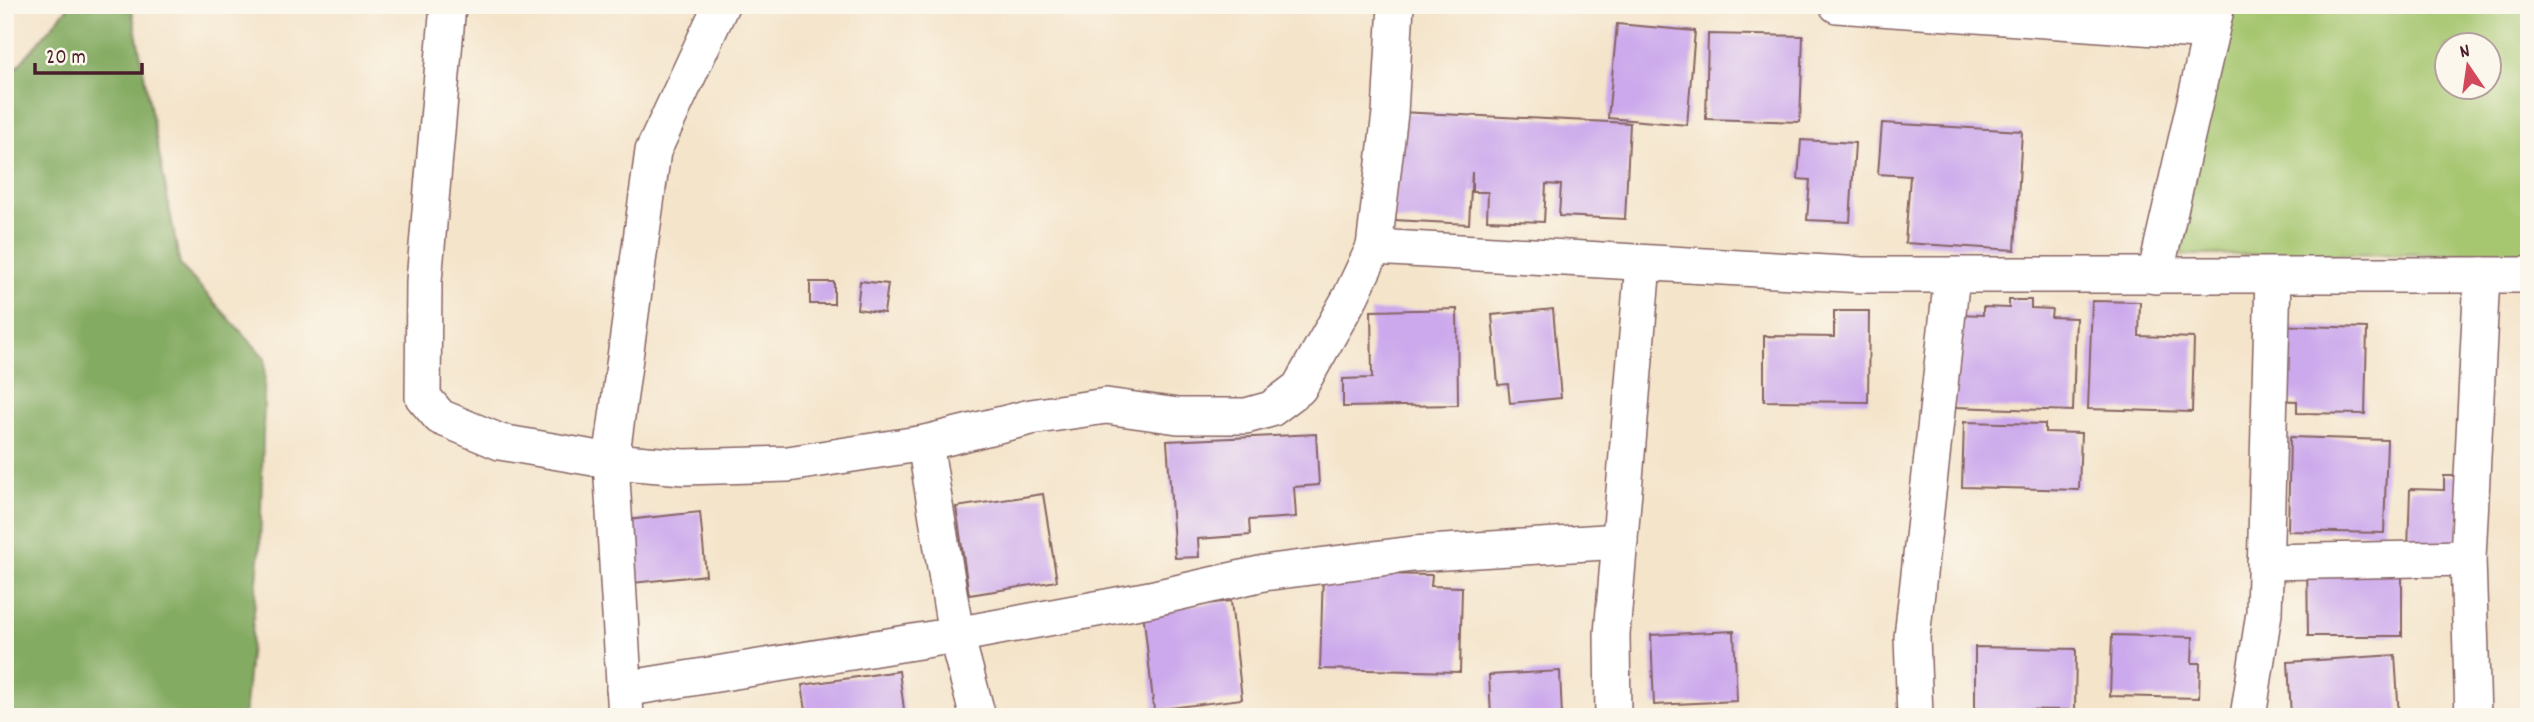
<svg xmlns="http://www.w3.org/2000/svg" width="2534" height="722" viewBox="0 0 2534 722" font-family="Dekko,sans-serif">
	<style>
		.green { fill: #a6c66f; stroke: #78724d; stroke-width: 2; fill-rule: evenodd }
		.forest { fill: #84ab62; stroke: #676546; stroke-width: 2 }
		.building { fill: #cca9ec }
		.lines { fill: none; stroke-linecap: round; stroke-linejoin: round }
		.minor-casing { stroke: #866463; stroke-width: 38 }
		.minor { stroke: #fff; stroke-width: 35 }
	</style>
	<rect width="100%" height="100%" fill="#fbf7ec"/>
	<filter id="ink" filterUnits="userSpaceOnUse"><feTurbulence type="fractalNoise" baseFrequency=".0143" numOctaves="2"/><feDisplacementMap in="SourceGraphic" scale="14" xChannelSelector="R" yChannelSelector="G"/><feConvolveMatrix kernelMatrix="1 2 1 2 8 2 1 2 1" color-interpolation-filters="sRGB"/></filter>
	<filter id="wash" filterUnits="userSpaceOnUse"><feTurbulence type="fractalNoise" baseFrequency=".00686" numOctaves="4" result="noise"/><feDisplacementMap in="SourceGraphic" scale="28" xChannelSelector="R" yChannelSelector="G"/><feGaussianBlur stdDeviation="1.57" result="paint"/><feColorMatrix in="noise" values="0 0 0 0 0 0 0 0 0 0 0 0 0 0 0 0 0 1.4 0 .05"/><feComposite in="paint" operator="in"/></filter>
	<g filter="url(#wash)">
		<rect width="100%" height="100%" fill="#f4e4ca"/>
		<!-- green -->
		<path class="green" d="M 2233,5 L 2529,5 L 2529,254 L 2171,255 ZM 2446,46 L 2488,46 L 2488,88 L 2446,88 Z"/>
		<!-- forest -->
		<polygon class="forest" points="70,5 131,5 180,265 265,358 260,549 244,717 5,717 5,81"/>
		<g id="blocks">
			<!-- building -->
			<g class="building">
				<polygon points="1617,24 1695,31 1687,125 1608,118"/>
				<polygon points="1708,34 1803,36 1800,122 1706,119"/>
				<polygon points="1399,112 1630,123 1625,219 1559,216 1561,185 1546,184 1544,222 1487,220 1488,192 1472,192 1472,172 1469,224 1394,220"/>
				<polygon points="1882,123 2022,131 2015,250 1905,243 1910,176 1878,174"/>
				<polygon points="1801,140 1855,143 1850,222 1807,220 1810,180 1798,179"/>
				<polygon points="860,281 888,284 884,313 857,309"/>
				<rect x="810" y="282" width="24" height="22"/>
				<polygon points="2009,300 2031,300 2031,308 2052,309 2051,317 2076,318 2073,411 1954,407 1958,314 1983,315 1983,307 2009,308"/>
				<polygon points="2092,301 2140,302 2139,336 2194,338 2192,412 2088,409"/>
				<polygon points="1457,309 1458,405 1343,407 1343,379 1372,378 1371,311"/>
				<polygon points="1553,309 1561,398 1510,403 1508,384 1498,385 1492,315"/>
				<polygon points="1834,311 1869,311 1868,402 1764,401 1764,336 1834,337"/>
				<polygon points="2273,325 2367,328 2365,414 2297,413 2297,401 2271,400"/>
				<polygon points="1964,422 2045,424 2045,432 2081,433 2079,490 1962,487"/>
				<polygon points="1316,434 1319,485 1294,487 1296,517 1249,520 1250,535 1198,539 1199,557 1175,558 1167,441"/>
				<polygon points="2290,437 2387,440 2384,533 2288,531"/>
				<polygon points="2444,476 2461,476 2458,551 2408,550 2410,489 2444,490"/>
				<polygon points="1043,494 1057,581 969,595 956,507"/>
				<polygon points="700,512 706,575 633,583 627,520"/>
				<polygon points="2307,565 2402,565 2402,636 2308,636"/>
				<polygon points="1323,573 1432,575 1431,586 1462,587 1460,672 1320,669"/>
				<polygon points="1231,601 1242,699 1154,710 1143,611"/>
				<polygon points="1734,631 1737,701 1654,705 1651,635"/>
				<polygon points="2112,635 2193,637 2192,663 2200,663 2199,698 2110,696"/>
				<polygon points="1975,647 2076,649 2075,710 1975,709"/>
				<polygon points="2395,655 2399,717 2291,717 2288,662"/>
				<polygon points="899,671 905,717 807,717 802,685"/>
				<polygon points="1560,671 1562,717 1491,717 1489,675"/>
				<rect x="2510" y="713" width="19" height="4"/>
			</g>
		</g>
	</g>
	<g filter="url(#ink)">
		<use href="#blocks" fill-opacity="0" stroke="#866463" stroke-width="2"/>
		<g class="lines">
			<!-- minor casing -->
			<g class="minor-casing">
				<g id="minor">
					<polyline points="448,5 424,281 423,397 440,417 500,442 611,461 684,467 788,464 925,443 1031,417 1106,406 1178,416 1246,416 1271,409 1299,388 1351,296 1374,247 1390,113 1396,5"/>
					<polyline points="1837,5 2211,32"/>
					<polyline points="1374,247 1863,275 2529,275"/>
					<polyline points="2155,276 2217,5"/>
					<polyline points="925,443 956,635 978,717"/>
					<polyline points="2265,562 2468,558"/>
					<polyline points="624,689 956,635 1150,599 1264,573 1413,554 1620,541"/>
					<polyline points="626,717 611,461 653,151 721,5"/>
					<polyline points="1613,717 1612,634 1643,263"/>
					<polyline points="1915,717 1912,637 1952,276"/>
					<polyline points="2248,717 2264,613 2273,276"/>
					<polyline points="2473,717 2468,558 2482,275"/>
				</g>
			</g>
			<!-- minor -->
			<use href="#minor" class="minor"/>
		</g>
	</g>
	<!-- margin -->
	<rect width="2534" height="722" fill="none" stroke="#fbf7ec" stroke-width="28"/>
	<!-- north arrow -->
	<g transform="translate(2468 66) rotate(347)"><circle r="33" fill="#fbf7ec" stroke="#b4a19f" stroke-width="2"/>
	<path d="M0-5L12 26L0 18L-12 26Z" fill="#d1495b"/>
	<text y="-10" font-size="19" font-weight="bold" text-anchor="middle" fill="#4a1f2b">N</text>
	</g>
	<!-- scale -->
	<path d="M35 63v10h107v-10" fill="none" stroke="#4a1f2b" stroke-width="3.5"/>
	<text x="46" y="63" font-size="21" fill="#4a1f2b" stroke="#fbf7ec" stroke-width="5" paint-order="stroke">20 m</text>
</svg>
